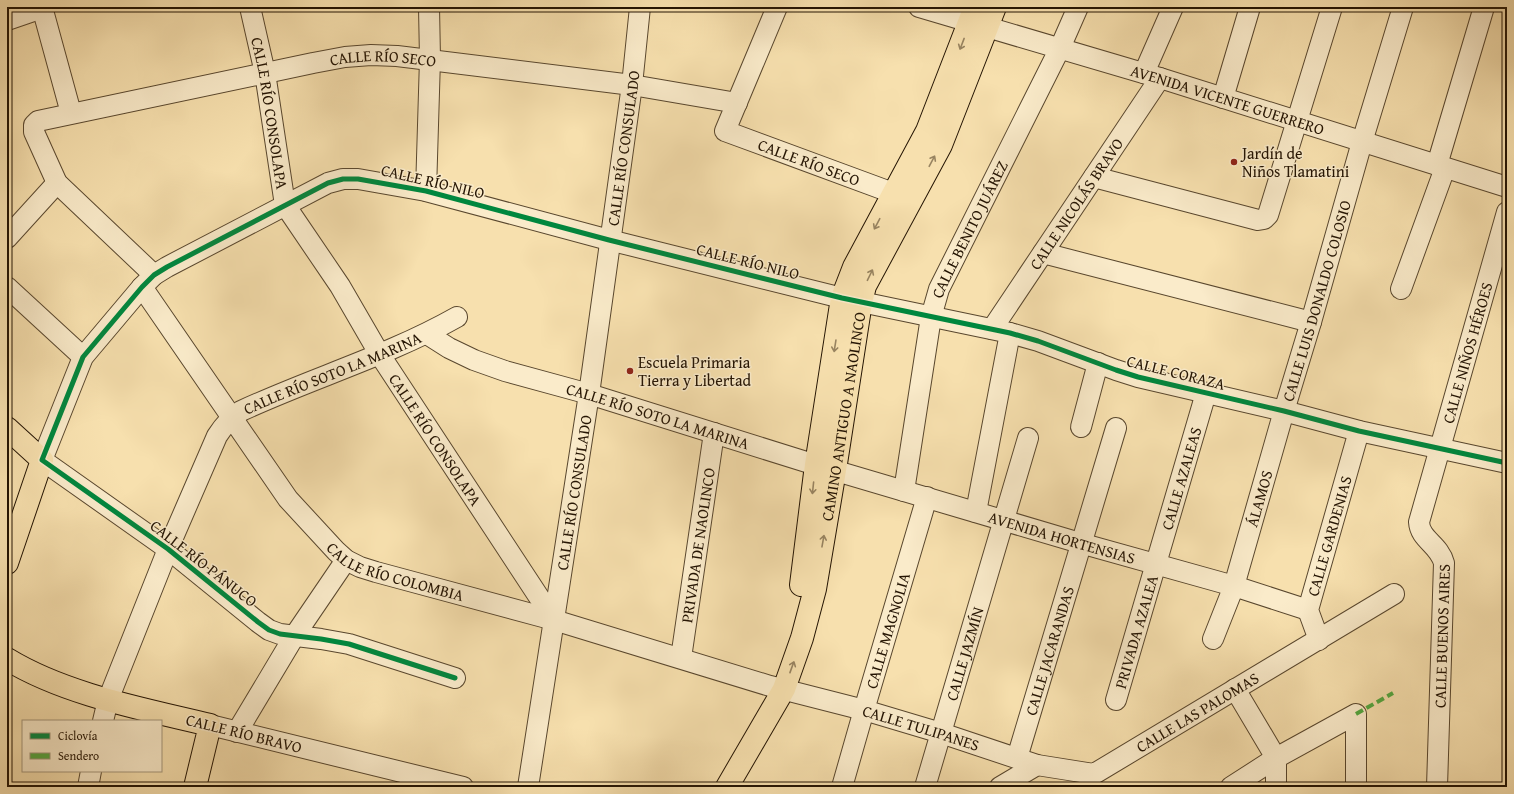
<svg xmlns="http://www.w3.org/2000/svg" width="1514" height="794" viewBox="0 0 1514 794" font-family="'Gentium Book Plus',serif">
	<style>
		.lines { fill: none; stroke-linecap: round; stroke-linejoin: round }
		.minor-casing { stroke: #59472e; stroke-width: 22 }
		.major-casing { stroke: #241403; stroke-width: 24 }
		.minor { stroke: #faebca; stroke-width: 20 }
		.major { stroke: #f7e0ae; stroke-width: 22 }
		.quiet { stroke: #53a840; stroke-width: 4; stroke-dasharray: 8 4; stroke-linecap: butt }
		.cycleway-casing { stroke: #faebca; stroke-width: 8 }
		.cycleway { stroke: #00873e; stroke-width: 5 }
		.oneway { stroke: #988461 }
		.poi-dot { fill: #8f2418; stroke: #faebca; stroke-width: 1.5 }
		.labels { text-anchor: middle; stroke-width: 3; stroke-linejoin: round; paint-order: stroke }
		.street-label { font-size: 16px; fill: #241403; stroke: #faebca }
		.poi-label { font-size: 16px; fill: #241403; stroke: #faebca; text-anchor: start }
	</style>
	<rect width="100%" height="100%" fill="#f7e0ae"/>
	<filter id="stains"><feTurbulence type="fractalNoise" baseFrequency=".005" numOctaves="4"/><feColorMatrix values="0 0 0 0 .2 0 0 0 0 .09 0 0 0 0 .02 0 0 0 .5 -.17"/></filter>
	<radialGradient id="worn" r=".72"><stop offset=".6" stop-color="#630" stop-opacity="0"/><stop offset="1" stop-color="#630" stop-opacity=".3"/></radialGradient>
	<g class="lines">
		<!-- minor casing -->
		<g class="minor-casing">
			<g id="minor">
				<polyline points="42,7 71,113"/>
				<path id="s1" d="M 250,7 L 265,73 L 285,205 L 340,286 L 380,355 L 554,620"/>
				<path id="s2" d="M 777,7 L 725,131 L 893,193"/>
				<path id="s3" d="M 919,7 L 1160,78 L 1507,187"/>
				<polyline points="7,20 42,8"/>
				<polyline points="1144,73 1173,7"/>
				<polyline points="1223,98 1250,7"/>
				<polyline points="1437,165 1484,7"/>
				<polyline points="1094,177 1258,220 1264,219 1268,215 1332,7"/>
				<polyline points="426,191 430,59 429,7"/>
				<polyline points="7,238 57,183"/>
				<polyline points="1043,253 1311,322"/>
				<path id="s4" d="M 154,275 L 57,183 L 34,132 L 34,125 L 38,121 L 313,63 L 345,57 L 371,55 L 397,56 L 632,85 L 737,103"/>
				<polyline points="7,287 83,357"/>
				<path id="s5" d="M 142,287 L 288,499 L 336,551 L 346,560 L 360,567 L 376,572 L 554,620 L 770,686 L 864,710 L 941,733 L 1037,765 L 1094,774 L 1394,594"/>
				<polyline points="1401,289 1445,168"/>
				<path id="s6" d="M 992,329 L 1160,78"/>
				<path id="s7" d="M 427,334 L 449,348 L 474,360 L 505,371 L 589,394 L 816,465 L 1080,543 L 1234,586 L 1308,610"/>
				<polyline points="1081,427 1098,363"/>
				<path id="s8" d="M 904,491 L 931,317 L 939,289 L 1060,48 L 1078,7"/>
				<polyline points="976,512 1010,333"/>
				<path id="s9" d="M 1213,639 L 1234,586 L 1284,411 L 1311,322 L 1362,142 L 1403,7"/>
				<path id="s10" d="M 1319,640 L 1308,610 L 1359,431"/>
				<path id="s11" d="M 681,658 L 714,433"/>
				<polyline points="455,678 349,644 321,639 280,634 269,630 258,622 168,549 42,460 83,357 142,287 154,275 167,267 328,183 343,179 358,179 426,191 609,240 842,298 1010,333 1038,341 1116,370 1138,377 1284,411 1359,431 1507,463"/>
				<polyline points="1235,689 1276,758 1276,787"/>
				<path id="s12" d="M 1116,700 L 1206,393"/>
				<path id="s13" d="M 103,721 L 108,700 L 168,549 L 217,436 C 224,425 230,418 241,411 C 312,378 388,356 457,317"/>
				<polyline points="210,725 463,787"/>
				<polyline points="237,732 295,635 346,560"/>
				<path id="s14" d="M 1017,758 L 1116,428"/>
				<polyline points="88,787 91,771"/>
				<path id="s15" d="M 528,787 L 589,394 L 632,85 L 640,7"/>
				<path id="s16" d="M 842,787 L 864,710 L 927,497"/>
				<path id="s17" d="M 925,787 L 1028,438"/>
				<polyline points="1000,787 1037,765"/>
				<polyline points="1231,787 1276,758 1356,714 1356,787"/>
				<path id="s18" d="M 1437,787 L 1444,563 C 1439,544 1420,540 1419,522 L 1507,212"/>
			</g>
		</g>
		<!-- major casing -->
		<g class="major-casing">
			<g id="major">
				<polyline points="7,428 42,460 7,563"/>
				<polyline points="801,585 816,465 842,298 854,267 927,131 975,7"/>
				<path d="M 7,659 C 66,695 144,709 210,725 L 195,787"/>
				<path id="s19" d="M 727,787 L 784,689 L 802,638 L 815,589 L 835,470 L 861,302 L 865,286 L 941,145 L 995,7"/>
			</g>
		</g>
		<!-- minor -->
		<use href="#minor" class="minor"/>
		<!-- major -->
		<use href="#major" class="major"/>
		<!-- quiet -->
		<polyline class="quiet" points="1356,714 1393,693"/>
		<!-- cycleway casing -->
		<g class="cycleway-casing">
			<polyline id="cycleway" points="455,678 349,644 321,639 280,634 269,630 258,622 168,549 42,460 83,357 142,287 154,275 167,267 328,183 343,179 358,179 426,191 609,240 842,298 1010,333 1038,341 1116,370 1138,377 1284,411 1359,431 1507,463"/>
		</g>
		<!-- cycleway -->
		<use href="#cycleway" class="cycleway"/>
	</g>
	<!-- one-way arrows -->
	<defs><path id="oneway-shaft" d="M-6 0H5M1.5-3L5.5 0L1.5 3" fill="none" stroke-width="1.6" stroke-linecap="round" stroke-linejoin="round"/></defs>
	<g class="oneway">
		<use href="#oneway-shaft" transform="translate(962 44) rotate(111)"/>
		<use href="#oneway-shaft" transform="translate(932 161) rotate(-62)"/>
		<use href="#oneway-shaft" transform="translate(877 224) rotate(118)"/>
		<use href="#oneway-shaft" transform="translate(870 275) rotate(-64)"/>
		<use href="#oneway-shaft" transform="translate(835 346) rotate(99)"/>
		<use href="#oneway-shaft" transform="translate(813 488) rotate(96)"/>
		<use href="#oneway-shaft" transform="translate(823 541) rotate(-80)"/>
		<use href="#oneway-shaft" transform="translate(792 667) rotate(-70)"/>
	</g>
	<!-- markers -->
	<g class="poi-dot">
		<circle cx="1234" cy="162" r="4"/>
		<circle cx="630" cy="371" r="4"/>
	</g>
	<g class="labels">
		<!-- street labels -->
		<g class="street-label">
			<text dy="6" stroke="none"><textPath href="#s4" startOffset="554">CALLE RÍO SECO</textPath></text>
			<text dy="6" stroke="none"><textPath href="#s3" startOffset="322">AVENIDA VICENTE GUERRERO</textPath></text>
			<text dy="6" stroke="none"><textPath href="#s1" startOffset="108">CALLE RÍO CONSOLAPA</textPath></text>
			<text dy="6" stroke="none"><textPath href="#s15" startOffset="646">CALLE RÍO CONSULADO</textPath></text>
			<text dy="6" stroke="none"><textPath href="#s2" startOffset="224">CALLE RÍO SECO</textPath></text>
			<text transform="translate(433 181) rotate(13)" y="6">CALLE RÍO NILO</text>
			<text dy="6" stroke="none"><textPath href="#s6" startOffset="151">CALLE NICOLÁS BRAVO</textPath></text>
			<text dy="6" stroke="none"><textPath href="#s8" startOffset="272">CALLE BENITO JUÁREZ</textPath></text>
			<text transform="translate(748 261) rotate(14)" y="6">CALLE RÍO NILO</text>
			<text dy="6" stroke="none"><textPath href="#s9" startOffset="354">CALLE LUIS DONALDO COLOSIO</textPath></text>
			<text dy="6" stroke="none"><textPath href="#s18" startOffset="449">CALLE NIÑOS HÉROES</textPath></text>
			<text transform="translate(1176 372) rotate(14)" y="6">CALLE CORAZA</text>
			<text dy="6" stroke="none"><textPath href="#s13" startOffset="441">CALLE RÍO SOTO LA MARINA</textPath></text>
			<text dy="6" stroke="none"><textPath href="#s7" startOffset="246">CALLE RÍO SOTO LA MARINA</textPath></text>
			<text dy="6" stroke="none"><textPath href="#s19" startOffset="393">CAMINO ANTIGUO A NAOLINCO</textPath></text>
			<text dy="6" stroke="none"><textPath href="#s1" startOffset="480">CALLE RÍO CONSOLAPA</textPath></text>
			<text dy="6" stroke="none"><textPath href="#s12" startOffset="231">CALLE AZALEAS</textPath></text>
			<text dy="6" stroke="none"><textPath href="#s15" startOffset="298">CALLE RÍO CONSULADO</textPath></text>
			<text dy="6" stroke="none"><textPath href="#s9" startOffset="148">ÁLAMOS</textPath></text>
			<text dy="6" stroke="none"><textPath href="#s10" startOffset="109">CALLE GARDENIAS</textPath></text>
			<text dy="6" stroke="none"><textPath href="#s7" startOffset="668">AVENIDA HORTENSIAS</textPath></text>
			<text dy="6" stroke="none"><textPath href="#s11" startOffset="114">PRIVADA DE NAOLINCO</textPath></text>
			<text transform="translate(204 563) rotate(38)" y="6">CALLE RÍO PÁNUCO</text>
			<text dy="6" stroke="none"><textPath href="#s5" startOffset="392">CALLE RÍO COLOMBIA</textPath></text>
			<text dy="6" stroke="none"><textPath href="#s16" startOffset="163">CALLE MAGNOLIA</textPath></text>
			<text dy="6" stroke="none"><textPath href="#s12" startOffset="71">PRIVADA AZALEA</textPath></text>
			<text dy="6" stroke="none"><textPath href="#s18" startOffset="151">CALLE BUENOS AIRES</textPath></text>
			<text dy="6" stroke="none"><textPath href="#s14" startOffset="112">CALLE JACARANDAS</textPath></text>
			<text dy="6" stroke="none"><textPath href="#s17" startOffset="139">CALLE JAZMÍN</textPath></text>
			<text dy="6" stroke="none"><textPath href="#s5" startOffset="1241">CALLE LAS PALOMAS</textPath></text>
			<text dy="6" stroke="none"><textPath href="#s5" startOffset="941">CALLE TULIPANES</textPath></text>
			<text transform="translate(244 733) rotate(14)" y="6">CALLE RÍO BRAVO</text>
		</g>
		<!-- poi labels -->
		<g class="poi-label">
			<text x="1242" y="159">Jardín de<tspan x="1242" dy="18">Niños Tlamatini</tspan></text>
			<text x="638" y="368">Escuela Primaria<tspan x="638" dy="18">Tierra y Libertad</tspan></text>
		</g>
	</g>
	<!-- margin -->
	<rect width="1514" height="794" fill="none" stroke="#f7e0ae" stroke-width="24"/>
	<rect x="8" y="8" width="1498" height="778" fill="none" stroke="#241403" stroke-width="2"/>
	<rect x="12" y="12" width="1490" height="770" fill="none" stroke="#241403"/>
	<!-- legend -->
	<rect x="22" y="720" width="140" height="52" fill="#faebca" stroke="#a4957a"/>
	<rect x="30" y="733" width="20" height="6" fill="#00873e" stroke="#a4957a"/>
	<text x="58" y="740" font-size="12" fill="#241403">Ciclovía</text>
	<rect x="30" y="753" width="20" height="6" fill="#53a840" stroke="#a4957a"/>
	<text x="58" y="760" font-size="12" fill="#241403">Sendero</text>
	<rect width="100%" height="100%" filter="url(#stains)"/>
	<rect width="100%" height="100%" fill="url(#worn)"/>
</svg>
